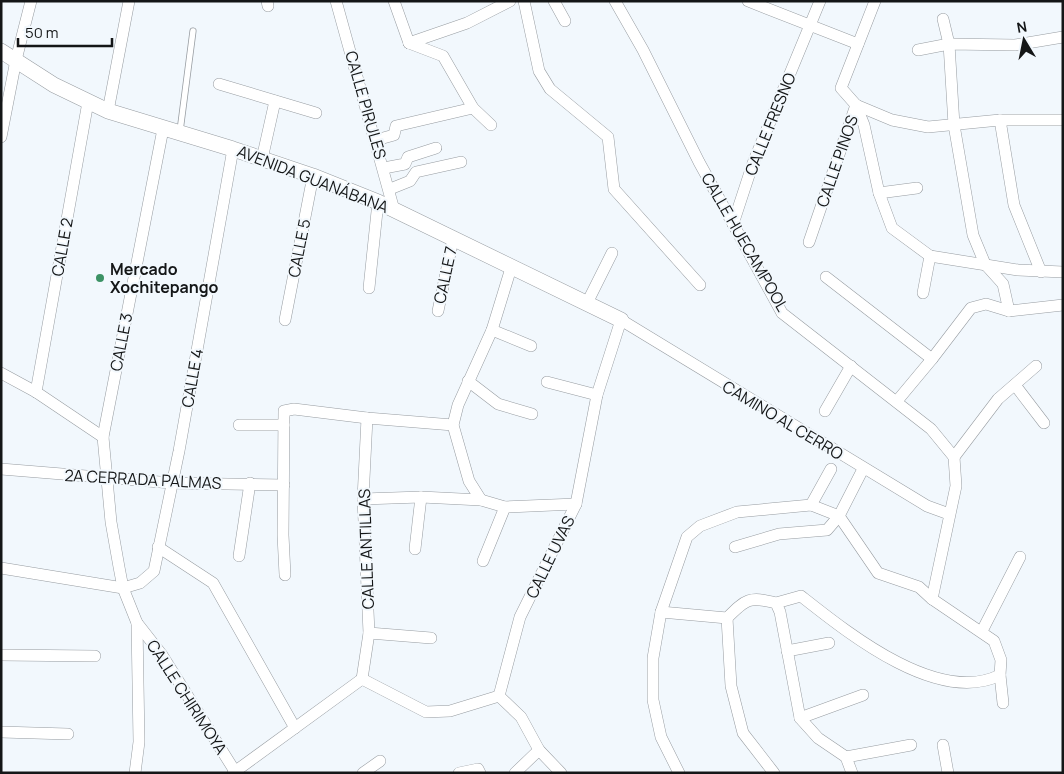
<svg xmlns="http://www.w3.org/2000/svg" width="1064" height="774" viewBox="0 0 1064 774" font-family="Manrope,sans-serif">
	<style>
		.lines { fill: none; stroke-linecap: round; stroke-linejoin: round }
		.service-casing { stroke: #979ca1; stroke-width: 7 }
		.minor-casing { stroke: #979ca1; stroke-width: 12 }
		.tertiary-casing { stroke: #979ca1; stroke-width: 16 }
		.service { stroke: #fff; stroke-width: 5.5 }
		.minor { stroke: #fff; stroke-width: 11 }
		.tertiary { stroke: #fff; stroke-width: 15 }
		.poi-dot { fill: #3c9265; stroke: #f2f8fd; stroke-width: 2 }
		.labels { text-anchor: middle; stroke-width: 4; stroke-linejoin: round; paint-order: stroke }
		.street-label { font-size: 16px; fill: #141617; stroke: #f2f8fd }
		.poi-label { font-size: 16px; font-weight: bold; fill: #141617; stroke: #f2f8fd; text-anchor: start }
	</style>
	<rect width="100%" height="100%" fill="#f2f8fd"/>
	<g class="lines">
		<!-- service casing -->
		<g class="service-casing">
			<polyline id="service" points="180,131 193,31"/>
		</g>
		<!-- minor casing -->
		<g class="minor-casing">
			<g id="minor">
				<polyline points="267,1 268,6"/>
				<polyline points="336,1 394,210"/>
				<polyline points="394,1 409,43"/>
				<polyline points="524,1 539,71 550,89 608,137 614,189 700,285"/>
				<polyline points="554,1 565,21"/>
				<polyline points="615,1 643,50 699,162 782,313 931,429 954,457"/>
				<polyline points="748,1 858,44"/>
				<polyline points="875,1 841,88 856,105 864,125 879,193 892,228 930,256 1018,270 1063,272"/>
				<polyline points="943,19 949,44 954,125 973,235 985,264 1003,284 1009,311"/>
				<polyline points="409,43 443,56 473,108 491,125"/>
				<polyline points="409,43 467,23 510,1"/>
				<polyline points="918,50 949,44 1015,45 1063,37"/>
				<polyline points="219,84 316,113"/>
				<polyline points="856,105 892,120 928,127 1000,120 1063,120"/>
				<polyline points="108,111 129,1"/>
				<polyline points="1000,120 1014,205 1041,272"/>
				<polyline points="1,137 16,60 31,1"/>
				<polyline points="376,140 394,135 396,126 473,108"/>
				<polyline points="262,159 275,101"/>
				<polyline points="384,168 405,164 408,157 436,148"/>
				<polyline points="390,189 410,181 416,172 461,162"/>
				<polyline points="879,193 917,188"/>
				<polyline points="733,224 753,163 820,1"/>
				<polyline points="809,242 856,105"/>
				<polyline points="826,277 932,359"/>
				<polyline points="369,288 378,202"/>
				<polyline points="923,293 930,256"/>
				<polyline points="587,303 612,253"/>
				<polyline points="438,311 453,239"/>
				<polyline points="285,320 313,176"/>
				<polyline points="492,330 531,346"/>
				<polyline points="1,373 36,392 103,437"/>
				<polyline points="468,381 498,404 532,414"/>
				<polyline points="547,382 597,395"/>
				<polyline points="1015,385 1044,423"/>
				<polyline points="36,392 88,102"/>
				<polyline points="897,401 932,359 971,308 986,304 1009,311 1063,305"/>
				<polyline points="825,411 851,366"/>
				<polyline points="239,425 284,425"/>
				<polyline points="954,457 998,399 1036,366"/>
				<polyline points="1,469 172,483 284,485"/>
				<polyline points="363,499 421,497 481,500 505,507 576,504"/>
				<polyline points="481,500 469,481 453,425 458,405 492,330 511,268"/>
				<polyline points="811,505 831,469"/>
				<polyline points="158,547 213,583 295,728"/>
				<polyline points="735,547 779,534 827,530 839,516 863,469"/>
				<polyline points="415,549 421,497"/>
				<polyline points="239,556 250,483"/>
				<polyline points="483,561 505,507"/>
				<polyline points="1,568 123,588 140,583 154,571 179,451 233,149"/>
				<polyline points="285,575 283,535 284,411 294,409 367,418 453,425"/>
				<polyline points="932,599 956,486 954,457"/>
				<path d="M 776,603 L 801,596 C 848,633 938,706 1000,675 L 1001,660 L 994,641 L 932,599 L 919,587 L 878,573 L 839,516"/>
				<path d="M 661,612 L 727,618 C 746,599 749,596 776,603 L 780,612 L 800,718 L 818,738 L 846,757 L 852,773"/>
				<polyline points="727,618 731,686 743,733 774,773"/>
				<polyline points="137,623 162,655 236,773"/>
				<polyline points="982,631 1020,557"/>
				<polyline points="369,633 431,638"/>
				<polyline points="787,651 829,643"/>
				<polyline points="1,655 95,656"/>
				<polyline points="1000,675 1003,703"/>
				<polyline points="362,679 369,633 363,499 367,418"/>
				<polyline points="362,679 426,712 450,711 499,696"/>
				<polyline points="499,696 520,617 576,504 597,395 621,320 927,506 949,514"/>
				<polyline points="499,696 521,717 539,750 561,773"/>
				<polyline points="800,718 863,695"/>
				<polyline points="1,732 68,734"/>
				<polyline points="943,745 948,773"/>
				<polyline points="846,757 911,745"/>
				<polyline points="135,773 139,742 137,623 123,588 119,567 111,522 103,437 163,129"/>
				<polyline points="233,773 362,679"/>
				<polyline points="363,773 380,761"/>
				<polyline points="459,773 478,769 480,773"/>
				<polyline points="515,773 539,750"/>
				<polyline points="679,773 661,737 653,700 653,658 661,612 687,537 700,526 737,512 811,505 839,516"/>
			</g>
		</g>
		<!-- tertiary casing -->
		<g class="tertiary-casing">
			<polyline id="tertiary" points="1,51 54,85 108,111 233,149 313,176 378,202 621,320"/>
		</g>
		<!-- service -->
		<use href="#service" class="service"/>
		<!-- minor -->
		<use href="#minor" class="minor"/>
		<!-- tertiary -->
		<use href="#tertiary" class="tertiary"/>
	</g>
	<!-- markers -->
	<circle class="poi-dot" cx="100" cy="278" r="5"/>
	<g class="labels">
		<!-- street labels -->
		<g class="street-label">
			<text transform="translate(366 105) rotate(74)" y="6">CALLE PIRULES</text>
			<text transform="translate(770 124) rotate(-68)" y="6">CALLE FRESNO</text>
			<text transform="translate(837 161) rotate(-71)" y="6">CALLE PINOS</text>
			<text transform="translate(313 179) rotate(21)" y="6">AVENIDA GUANÁBANA</text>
			<text transform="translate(745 242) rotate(60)" y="6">CALLE HUECAMPOOL</text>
			<text transform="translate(62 247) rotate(-80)" y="6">CALLE 2</text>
			<text transform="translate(299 248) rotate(-79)" y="6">CALLE 5</text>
			<text transform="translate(445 275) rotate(-78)" y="6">CALLE 7</text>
			<text transform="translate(121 342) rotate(-79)" y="6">CALLE 3</text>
			<text transform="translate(192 378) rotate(-80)" y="6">CALLE 4</text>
			<text transform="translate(783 420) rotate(31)" y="6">CAMINO AL CERRO</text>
			<text transform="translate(143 479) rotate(3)" y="6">2A CERRADA PALMAS</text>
			<text transform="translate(366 549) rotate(-92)" y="6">CALLE ANTILLAS</text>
			<text transform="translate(550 557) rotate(-64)" y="6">CALLE UVAS</text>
			<text transform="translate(187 697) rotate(57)" y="6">CALLE CHIRIMOYA</text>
		</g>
		<!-- poi labels -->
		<g class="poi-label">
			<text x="110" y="275">Mercado<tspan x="110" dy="18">Xochitepango</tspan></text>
		</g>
	</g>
	<!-- border -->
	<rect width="1064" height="774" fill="none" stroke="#141617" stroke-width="5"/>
	<!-- north arrow -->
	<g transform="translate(1024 40) rotate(350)" stroke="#f2f8fd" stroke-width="4" paint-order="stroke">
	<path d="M0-4L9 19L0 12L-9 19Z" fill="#141617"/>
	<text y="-8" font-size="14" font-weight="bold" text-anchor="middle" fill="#141617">N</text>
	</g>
	<!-- scale -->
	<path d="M18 38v8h94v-8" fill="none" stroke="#141617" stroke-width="2.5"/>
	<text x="25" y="38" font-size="15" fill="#141617" stroke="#f2f8fd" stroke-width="4" paint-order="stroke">50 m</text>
</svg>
